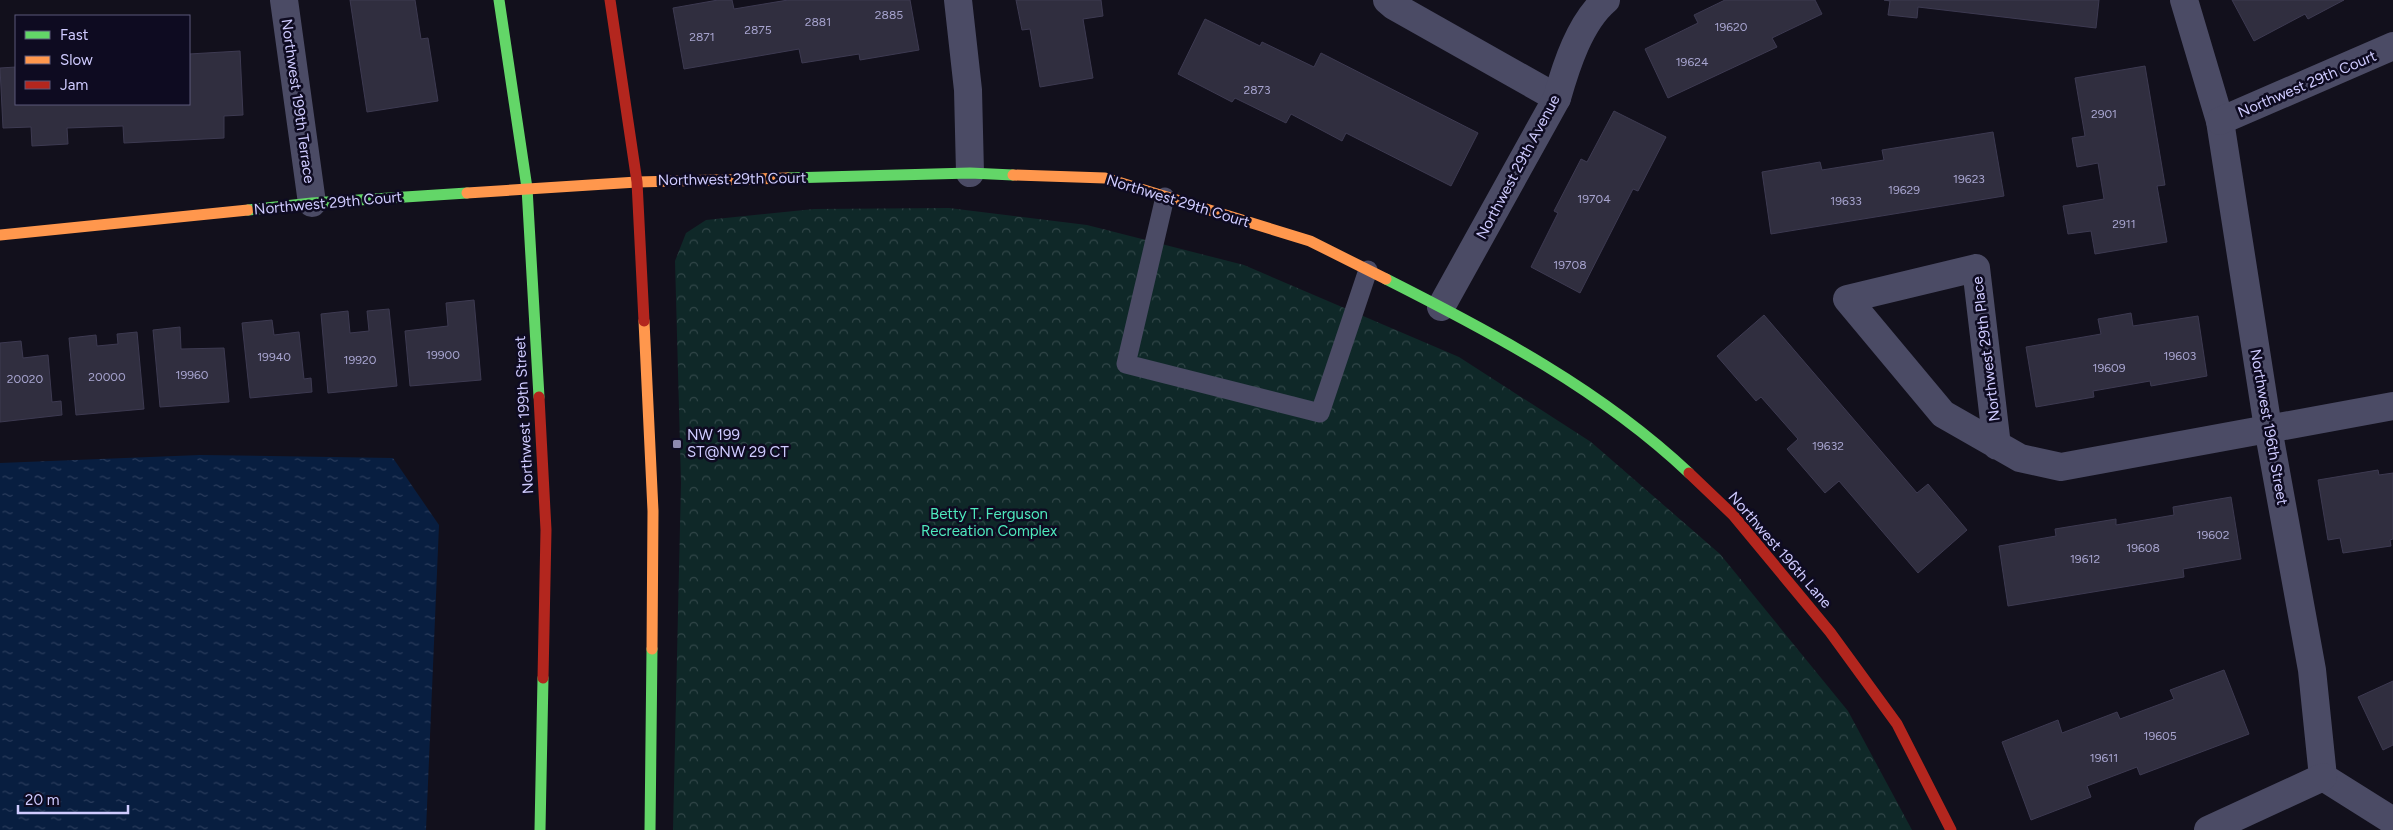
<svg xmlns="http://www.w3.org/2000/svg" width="2393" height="830" viewBox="0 0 2393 830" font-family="Figtree,sans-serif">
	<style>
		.park { fill: url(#park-crowns) }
		.water { fill: url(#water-ripples) }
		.building { fill: #302e3f; stroke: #3d3a51 }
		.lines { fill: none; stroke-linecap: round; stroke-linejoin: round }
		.lane { stroke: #4b4b65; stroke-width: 19 }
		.street { stroke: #4b4b65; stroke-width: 28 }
		.fast { stroke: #63d668; stroke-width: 11 }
		.slow { stroke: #ff974d; stroke-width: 11 }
		.jam { stroke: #b3261e; stroke-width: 11 }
		.poi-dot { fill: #8d8ab0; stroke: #0e0b21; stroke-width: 2 }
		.labels { text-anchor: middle; stroke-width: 5; stroke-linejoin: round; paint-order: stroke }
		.number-label { font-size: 12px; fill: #a7a4cf }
		.street-label { font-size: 15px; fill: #cfcbff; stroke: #0e0b21 }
		.poi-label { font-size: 15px; fill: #cfcbff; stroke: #0e0b21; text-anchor: start }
		.park-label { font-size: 15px; fill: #4ee9bd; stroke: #0e0b21 }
	</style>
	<defs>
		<pattern id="park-crowns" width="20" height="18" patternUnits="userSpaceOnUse" patternTransform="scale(1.25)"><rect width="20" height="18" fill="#0f2828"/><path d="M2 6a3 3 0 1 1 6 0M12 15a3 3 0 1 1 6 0" fill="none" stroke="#314648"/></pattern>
		<pattern id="water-ripples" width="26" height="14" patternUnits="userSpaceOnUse" patternTransform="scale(1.25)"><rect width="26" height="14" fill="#081e40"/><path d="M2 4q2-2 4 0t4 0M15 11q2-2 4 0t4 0" fill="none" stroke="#2b3d5d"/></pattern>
	</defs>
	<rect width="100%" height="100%" fill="#12101c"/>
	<!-- park -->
	<polygon class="park" points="949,208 1087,225 1244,265 1459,357 1591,442 1720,554 1848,711 1912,830 673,830 681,483 675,261 686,233 706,220 814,209"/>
	<!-- water -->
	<polygon class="water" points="200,455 393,458 439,525 426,830 0,830 0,463"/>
	<!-- building -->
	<g class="building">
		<polygon points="350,0 415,0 421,39 428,38 438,101 367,112"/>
		<polygon points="718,0 732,0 734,9 788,0 910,0 919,50 860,60 859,54 802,63 799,49 684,69 673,8"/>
		<polygon points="1016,0 1101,0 1103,16 1083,19 1093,78 1040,87 1030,29 1022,30"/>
		<polygon points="1725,0 1815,0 1822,14 1772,38 1777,47 1668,98 1645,49 1698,23 1694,15"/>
		<polygon points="1884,0 2099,0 2096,28 1918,7 1917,18 1888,15 1890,1"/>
		<polygon points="2232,0 2344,0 2308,19 2305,14 2254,41"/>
		<polygon points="1205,19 1260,46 1262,42 1314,67 1321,53 1478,133 1451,186 1346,133 1342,141 1291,114 1286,123 1235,98 1232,102 1178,74"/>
		<polygon points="240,51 243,115 224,116 224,138 124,143 123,126 67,128 68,144 32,146 31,127 3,128 0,68 16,67 16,104 189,104 189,54"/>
		<polygon points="2145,66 2165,185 2157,186 2167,242 2095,254 2091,231 2068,234 2063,206 2104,199 2098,163 2077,167 2072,138 2085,136 2075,78"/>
		<polygon points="1614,111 1666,137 1638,191 1633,189 1580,293 1531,267 1558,213 1554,211 1581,159 1587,162"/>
		<polygon points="1993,132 2004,196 1771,234 1762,172 1820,162 1822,170 1884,160 1882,150"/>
		<polygon points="474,300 481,380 410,386 405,331 448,326 446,303"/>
		<polygon points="389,309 397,386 328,393 321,314 348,311 350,333 369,331 367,311"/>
		<polygon points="2131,313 2133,326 2198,316 2207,376 2151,386 2150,381 2093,391 2094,397 2036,407 2026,347 2101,334 2098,319"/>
		<polygon points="1764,315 1917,493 1928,484 1967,530 1918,573 1839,481 1825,493 1787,449 1798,439 1761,397 1756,401 1717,356"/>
		<polygon points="272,320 274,335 299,332 304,379 311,378 312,392 250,398 242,323"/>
		<polygon points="180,327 181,349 224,348 229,402 160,407 153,330"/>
		<polygon points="137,332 144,409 76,415 69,338 96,335 97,346 118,344 117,334"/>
		<polygon points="21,341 23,358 48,355 52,402 61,401 62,415 0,422 0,343"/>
		<polygon points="2378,470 2379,475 2393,473 2393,539 2390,540 2391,546 2343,553 2340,538 2328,540 2318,480"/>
		<polygon points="2231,497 2241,559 2183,569 2184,577 2008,606 1999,546 2056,536 2055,529 2116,519 2116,525 2174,515 2173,507"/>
		<polygon points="2224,670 2249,734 2140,775 2137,767 2087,786 2091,797 2031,820 2002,742 2058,720 2062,733 2117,712 2120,719 2174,699 2170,690"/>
		<polygon points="2393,681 2393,745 2383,750 2358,697"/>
	</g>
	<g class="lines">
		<!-- lane -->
		<polyline class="lane" points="1165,197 1126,364 1320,413 1368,270"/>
		<!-- street -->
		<g class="street">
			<polyline points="284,0 312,203"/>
			<polyline points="958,0 968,90 970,173"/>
			<polyline points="1387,0 1394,6 1557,98"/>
			<polyline points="2184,0 2220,121 2268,428 2312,670 2323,777 2393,821"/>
			<polyline points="2220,121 2393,46"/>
			<path d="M 1441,307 L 1557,98 C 1566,66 1580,22 1606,0"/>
			<polyline points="1997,446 1976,268 1847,299 1943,414 2020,458 2061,467 2393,406"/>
			<polyline points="2208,830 2323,777"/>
		</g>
		<!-- fast -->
		<g class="fast">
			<polyline points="499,0 527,188 539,397"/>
			<polyline points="788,178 970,173 1013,175"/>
			<polyline points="248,210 312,203 467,193"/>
			<path d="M 1386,279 C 1493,333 1601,390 1689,473"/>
			<polyline points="540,830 543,678"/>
			<polyline points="650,830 652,649"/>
		</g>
		<!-- slow -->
		<g class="slow">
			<polyline points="1013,175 1105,178 1310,241 1386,279"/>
			<polyline points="467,193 637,182 788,178"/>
			<polyline points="0,235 248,210"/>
			<polyline points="644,321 653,511 652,649"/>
		</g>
		<!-- jam -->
		<g class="jam">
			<polyline points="610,0 637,182 644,321"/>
			<polyline points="539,397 546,530 543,678"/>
			<polyline points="1689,473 1733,515 1830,632 1897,724 1951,830"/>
		</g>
	</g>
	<!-- markers -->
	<rect class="poi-dot" x="672" y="439" width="10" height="10" rx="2.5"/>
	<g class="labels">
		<!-- number labels -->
		<g class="number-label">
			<text x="889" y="19">2885</text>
			<text x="818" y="26">2881</text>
			<text x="1731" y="31">19620</text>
			<text x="758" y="34">2875</text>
			<text x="702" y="41">2871</text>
			<text x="1692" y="66">19624</text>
			<text x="1257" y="94">2873</text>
			<text x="2104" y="118">2901</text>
			<text x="1969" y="183">19623</text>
			<text x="1904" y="194">19629</text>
			<text x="1594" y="203">19704</text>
			<text x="1846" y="205">19633</text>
			<text x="2124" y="228">2911</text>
			<text x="1570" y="269">19708</text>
			<text x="443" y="359">19900</text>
			<text x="2180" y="360">19603</text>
			<text x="274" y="361">19940</text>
			<text x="360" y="364">19920</text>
			<text x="2109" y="372">19609</text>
			<text x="192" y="379">19960</text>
			<text x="107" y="381">20000</text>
			<text x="25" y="383">20020</text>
			<text x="1828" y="450">19632</text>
			<text x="2213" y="539">19602</text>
			<text x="2143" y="552">19608</text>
			<text x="2085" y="563">19612</text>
			<text x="2160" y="740">19605</text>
			<text x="2104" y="762">19611</text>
		</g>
		<!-- street labels -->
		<g class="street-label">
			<text transform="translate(2307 84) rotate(-23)" y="5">Northwest 29th Court</text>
			<text transform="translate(298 101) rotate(82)" y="5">Northwest 199th Terrace</text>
			<text transform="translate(1518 167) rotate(-62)" y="5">Northwest 29th Avenue</text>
			<text transform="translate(732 179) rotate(-1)" y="5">Northwest 29th Court</text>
			<text transform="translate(1178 201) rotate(17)" y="5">Northwest 29th Court</text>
			<text transform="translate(328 203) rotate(-5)" y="5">Northwest 29th Court</text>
			<text transform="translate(1986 349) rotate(-97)" y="5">Northwest 29th Place</text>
			<text transform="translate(524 415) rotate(-93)" y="5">Northwest 199th Street</text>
			<text transform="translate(2269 427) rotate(80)" y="5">Northwest 196th Street</text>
			<text transform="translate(1780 550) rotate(49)" y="5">Northwest 196th Lane</text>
		</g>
		<!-- poi labels -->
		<g class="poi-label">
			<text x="687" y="440">NW 199<tspan x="687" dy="17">ST@NW 29 CT</tspan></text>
		</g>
		<!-- park labels -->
		<g class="park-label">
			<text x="989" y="519">Betty T. Ferguson<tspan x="989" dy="17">Recreation Complex</tspan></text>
		</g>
	</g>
	<!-- legend -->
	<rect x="15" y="15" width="175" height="90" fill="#0e0b21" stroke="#5b587a"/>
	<rect x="25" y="31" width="25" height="8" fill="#63d668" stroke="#5b587a"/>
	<text x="60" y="40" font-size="15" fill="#cfcbff">Fast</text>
	<rect x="25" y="56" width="25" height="8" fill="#ff974d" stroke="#5b587a"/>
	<text x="60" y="65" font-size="15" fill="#cfcbff">Slow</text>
	<rect x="25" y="81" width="25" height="8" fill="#b3261e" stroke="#5b587a"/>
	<text x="60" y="90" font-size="15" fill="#cfcbff">Jam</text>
	<!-- scale -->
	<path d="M18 805v8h110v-8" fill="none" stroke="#cfcbff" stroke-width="2.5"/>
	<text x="25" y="805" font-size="15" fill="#cfcbff" stroke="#0e0b21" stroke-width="4" paint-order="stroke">20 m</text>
</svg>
